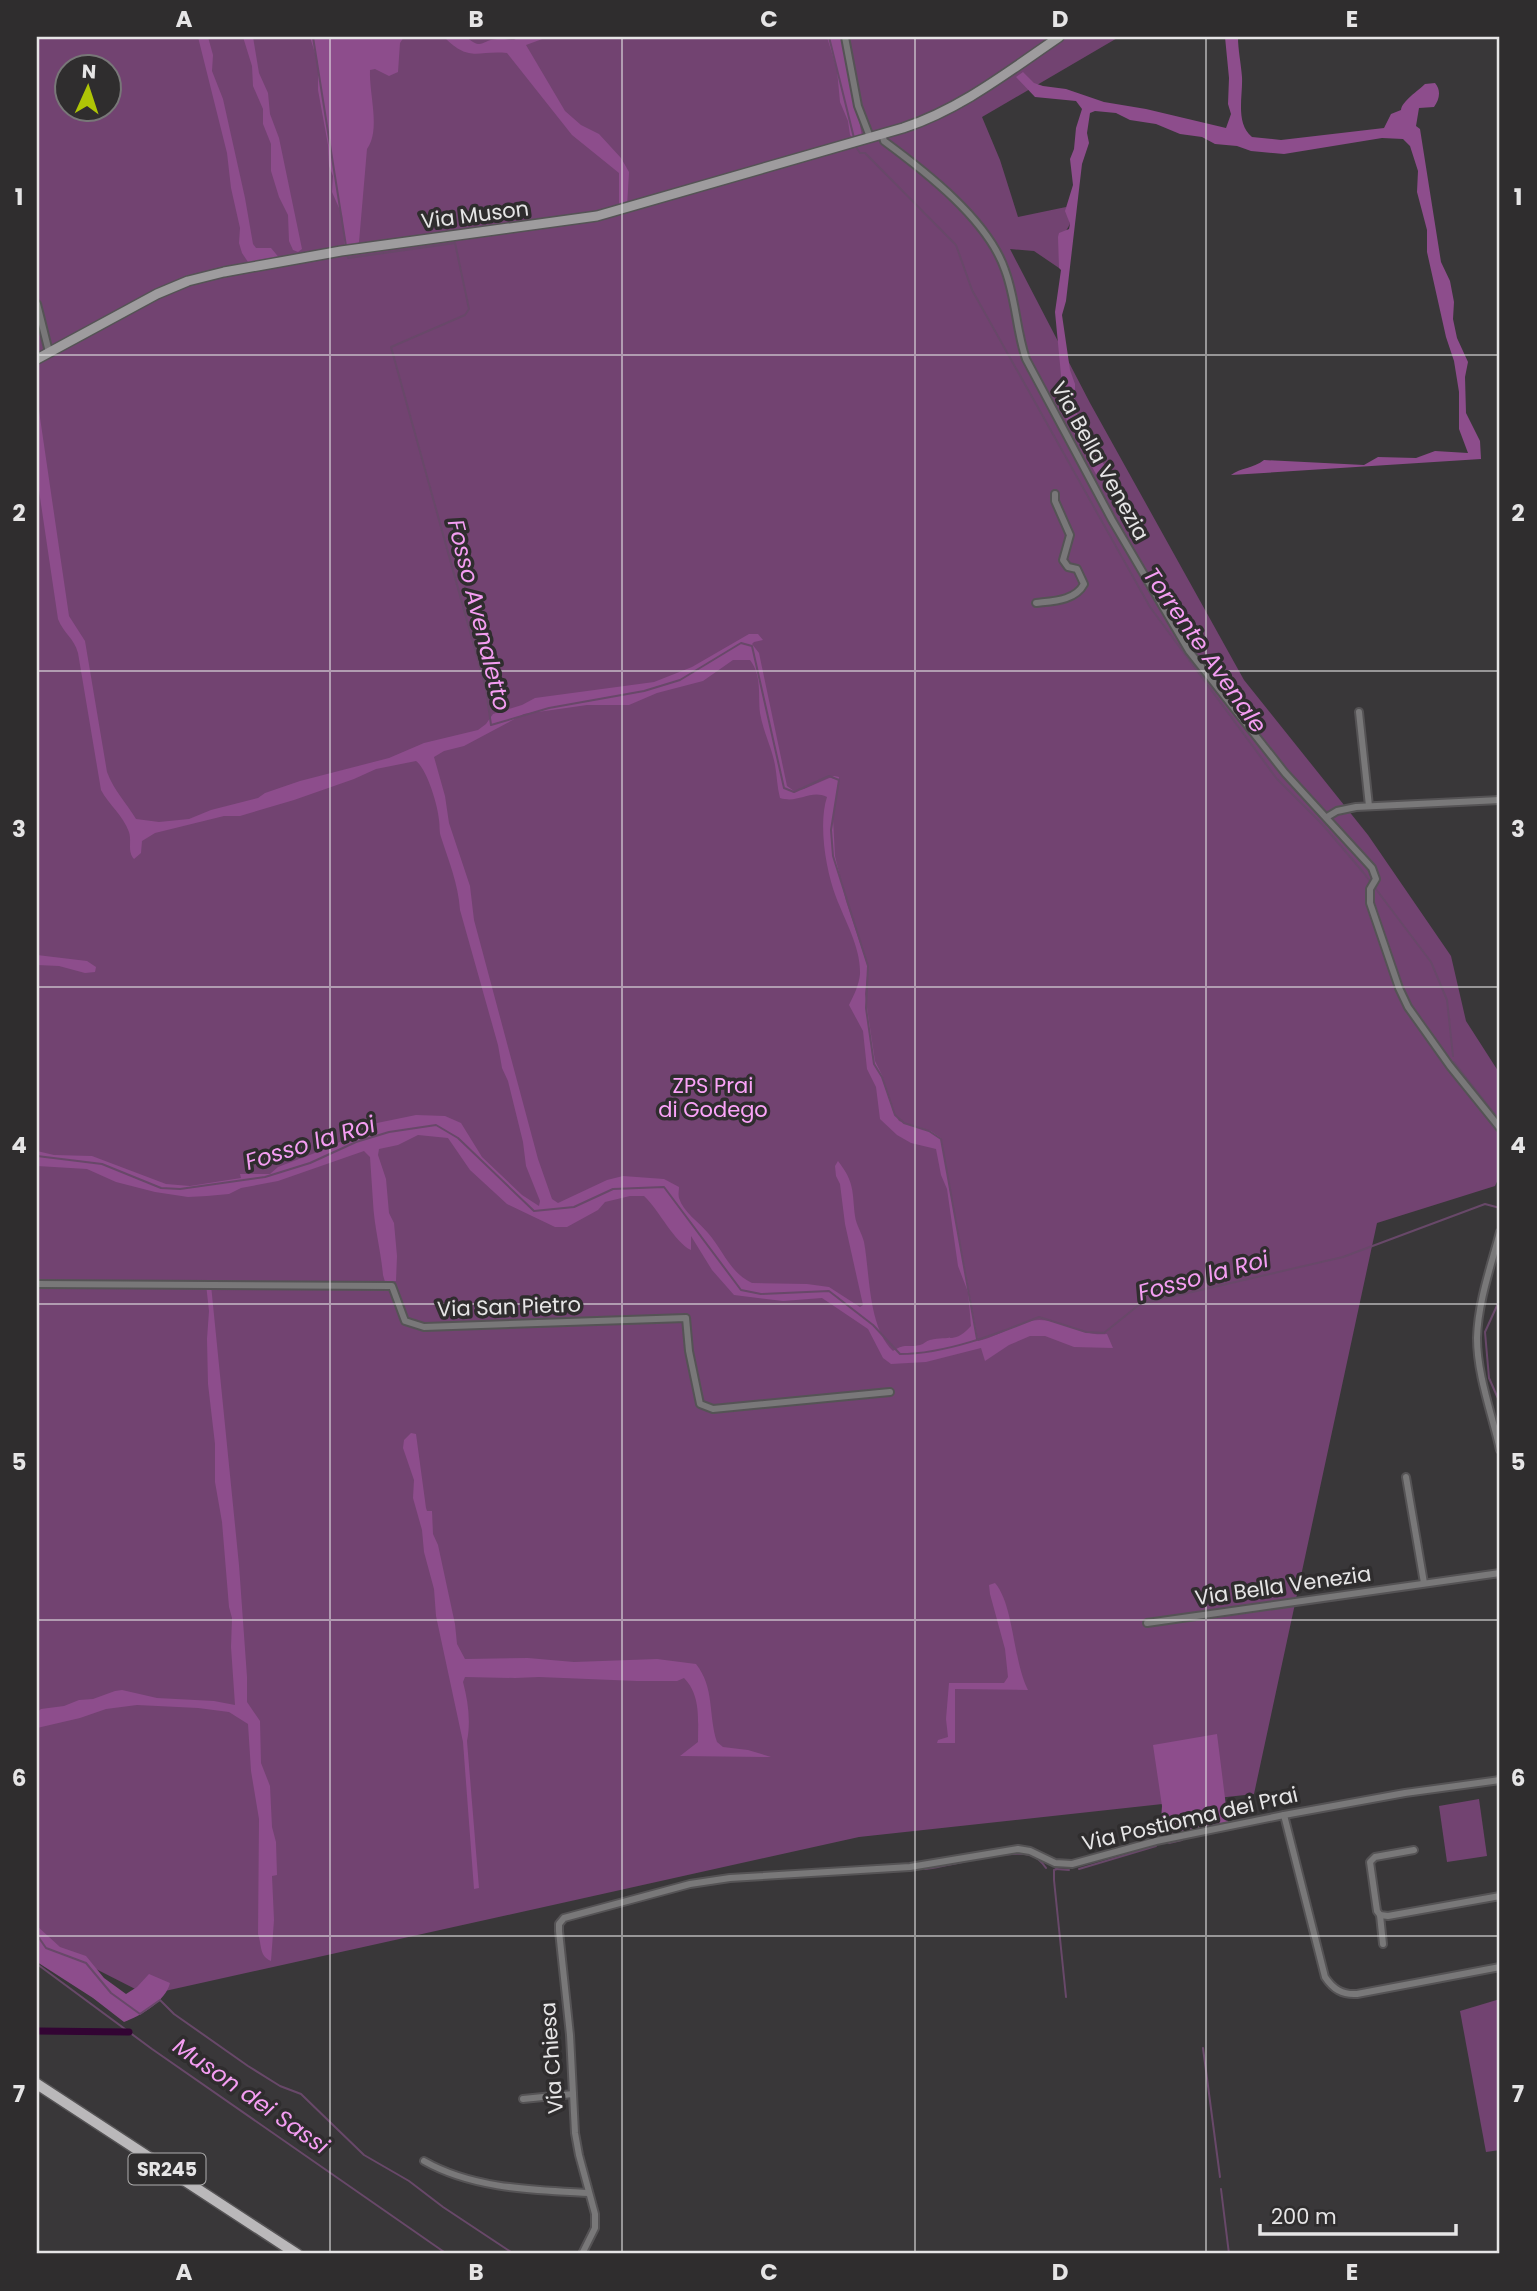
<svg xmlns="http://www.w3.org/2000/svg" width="1537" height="2291" viewBox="0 0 1537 2291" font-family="Poppins,sans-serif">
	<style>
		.green { fill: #724371; fill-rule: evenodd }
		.forest { fill: #8d4d8c; fill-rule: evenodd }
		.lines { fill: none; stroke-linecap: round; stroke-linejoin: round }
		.stream { stroke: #684869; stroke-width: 2 }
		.canal { stroke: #320433; stroke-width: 7 }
		.street-casing { stroke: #555355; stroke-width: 10 }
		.secondary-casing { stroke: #555355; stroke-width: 12 }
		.primary-casing { stroke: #555355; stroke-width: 13 }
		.street { stroke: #797879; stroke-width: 6 }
		.secondary { stroke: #9e9c9e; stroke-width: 9 }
		.primary { stroke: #bab8ba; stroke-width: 10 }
		.grid { fill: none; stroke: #e6e5e6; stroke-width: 2; stroke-opacity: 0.55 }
		.labels { text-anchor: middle; stroke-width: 7; stroke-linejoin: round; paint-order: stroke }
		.shield { fill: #2f2d2e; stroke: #afaeaf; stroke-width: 2 }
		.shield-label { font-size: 19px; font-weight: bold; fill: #e6e5e6 }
		.street-label { font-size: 21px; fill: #e6e5e6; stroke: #2f2d2e }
		.park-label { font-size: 21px; fill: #fba3f8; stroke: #2f2d2e }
		.water-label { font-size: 23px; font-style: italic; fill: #f49df2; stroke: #2f2d2e }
		.neatline { fill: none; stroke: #e6e5e6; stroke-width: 2.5 }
		.grid-label { font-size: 23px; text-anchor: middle; font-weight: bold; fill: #e6e5e6 }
	</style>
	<rect width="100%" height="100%" fill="#393739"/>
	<!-- green -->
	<g class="green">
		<path d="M 37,37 L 1119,37 L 982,117 L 1000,160 L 1018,217 L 1066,207 L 1070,224 L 1059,243 L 1059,268 L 1034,251 L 1010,249 L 1090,403 L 1244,680 L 1368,835 L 1451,956 L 1466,1021 L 1500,1074 L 1500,1175 L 1495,1186 L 1377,1223 L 1254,1794 L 859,1837 L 147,1995 L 37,1939 ZM 66,66 L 108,66 L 108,108 L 66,108 Z"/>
		<polygon points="1479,1799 1487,1856 1447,1862 1439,1806"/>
		<polygon points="1500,1999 1500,2150 1486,2152 1460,2011"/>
	</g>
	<!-- forest -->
	<g class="forest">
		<polygon points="198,37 208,37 213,55 212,71 223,99 245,198 253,244 256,248 271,248 281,260 250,265 242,253 239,243 240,228 231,188 227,153"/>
		<polygon points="243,37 253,37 259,73 268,93 270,114 279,138 302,249 298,252 293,250 289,241 288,215 279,197 271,171 271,144 263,124 263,109 253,86 252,66"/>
		<path d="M 310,37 L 404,37 L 400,43 L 398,72 L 389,76 L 375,69 L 370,70 C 369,95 381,130 367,149 L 359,242 L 356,247 L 345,248 L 342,215 L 332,192 L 333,176 L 329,166 L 328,145 L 318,90 L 318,63 Z"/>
		<path d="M 444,37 L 466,37 C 483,51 481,40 497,39 C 502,38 509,40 514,40 L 519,37 L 574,37 L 545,38 L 526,45 L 565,111 L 581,125 L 599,134 L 621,158 L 629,172 L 627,207 L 619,209 L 619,173 L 572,135 L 507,53 C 477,50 470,63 444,37 Z"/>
		<polygon points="827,37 843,37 862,136 854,139 850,135 848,121 840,102 837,70"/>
		<path d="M 1225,37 L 1238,37 C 1238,50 1241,63 1242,77 C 1243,96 1235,123 1252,137 L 1281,140 L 1384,128 L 1391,114 L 1401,110 C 1402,101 1418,91 1425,84 L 1435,83 C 1441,90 1440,99 1434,107 L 1419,108 L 1416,126 L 1420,129 L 1441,262 L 1450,281 L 1454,302 L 1453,319 L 1457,338 L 1468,362 L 1465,377 L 1466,413 L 1480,441 L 1481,459 L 1231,475 C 1240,468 1254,468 1264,460 L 1364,465 L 1378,457 L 1416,458 L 1435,451 L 1468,453 L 1459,429 L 1459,392 L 1454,361 L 1446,337 L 1427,252 L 1427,230 L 1417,192 L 1418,171 L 1410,146 L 1403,139 L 1382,138 L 1284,154 L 1251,151 L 1237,146 L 1215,144 L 1202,137 L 1180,134 L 1156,124 L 1130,120 L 1116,113 L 1095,111 L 1090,113 L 1087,133 L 1089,143 L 1082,164 L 1066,301 L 1062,315 L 1070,370 L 1075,384 L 1075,404 L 1080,425 L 1095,453 L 1114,477 L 1104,474 L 1097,476 L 1065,417 L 1055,312 L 1061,270 L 1059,268 L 1058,237 L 1059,233 L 1069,229 L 1070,224 L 1065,211 L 1073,185 L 1070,159 L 1074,149 L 1076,128 L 1082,109 L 1076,101 L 1035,97 L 1016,77 L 1023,72 L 1034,83 L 1043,86 L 1066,89 L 1104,102 L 1146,109 L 1226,128 L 1231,114 L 1228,104 L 1229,78 Z"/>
		<path d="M 37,397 L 69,616 L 85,641 L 107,772 C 114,791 126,802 136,819 L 159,822 L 189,819 L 211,810 L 258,798 L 265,793 L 300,781 L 389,758 L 424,743 L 478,730 L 486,724 L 493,714 L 522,705 L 535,698 L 654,682 L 692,667 L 749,634 L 758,634 L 763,640 L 754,642 L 752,644 L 759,653 L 787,786 L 794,791 L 804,789 L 834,776 L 839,777 L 833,818 L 835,856 L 846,901 L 868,967 L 865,994 L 875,1061 L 882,1075 L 893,1111 L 899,1121 L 931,1131 L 941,1138 L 978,1341 C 998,1337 1021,1320 1039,1320 C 1063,1320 1083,1337 1107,1334 L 1113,1348 L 1074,1347 L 1045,1336 L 1030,1336 L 1009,1345 L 985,1361 L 981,1348 L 926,1362 L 891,1364 L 883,1358 L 868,1329 L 822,1298 L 783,1301 L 734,1295 L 712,1270 L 691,1236 L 691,1250 C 675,1243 659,1210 644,1196 L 630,1196 L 605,1202 L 598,1210 L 567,1227 L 555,1227 L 507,1204 L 470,1170 L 448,1138 L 418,1135 L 398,1145 L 379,1149 L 378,1155 L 386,1179 L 389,1213 L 394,1223 L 397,1256 L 396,1281 L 385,1282 L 383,1275 C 381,1251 374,1226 373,1202 C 372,1187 371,1172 370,1157 L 364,1151 L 278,1181 L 241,1188 L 229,1194 L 207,1196 L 188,1197 L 155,1192 L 116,1182 L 87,1169 L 37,1166 L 37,1151 L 54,1155 L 92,1156 L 166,1184 L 190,1186 L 241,1178 L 240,1174 L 270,1174 L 278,1167 L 328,1148 L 377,1123 L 416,1115 L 445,1116 L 461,1123 L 482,1157 L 522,1195 L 539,1206 L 540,1201 L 526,1166 L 523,1142 L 508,1081 L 502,1068 L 498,1045 L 460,910 C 458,883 449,862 441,837 C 439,831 440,826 439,820 C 438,806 427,769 416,761 L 376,769 L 354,779 L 294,800 L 240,816 L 224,816 L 155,833 L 142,841 L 141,853 L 134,859 C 127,851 132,842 129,832 C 123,815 109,805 101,790 L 78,653 C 74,638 64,634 58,619 L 37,477 ZM 733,660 L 750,660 C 762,676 758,694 760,713 C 763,731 772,748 775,765 C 777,776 777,787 780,798 C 799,804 810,789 827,797 C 818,824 826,871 836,897 C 845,921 861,948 860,974 C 859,985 854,995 849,1005 L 863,1031 L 867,1069 L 876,1087 L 880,1119 L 897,1135 L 911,1143 L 936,1149 L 941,1175 L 947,1189 L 958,1266 L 968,1292 L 971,1326 C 955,1344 950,1335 930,1340 C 926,1341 924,1344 920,1345 C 908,1348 905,1343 893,1351 C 868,1327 870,1274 864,1242 C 862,1233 856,1225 855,1216 C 852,1191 855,1183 838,1161 L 835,1166 L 836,1176 L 840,1184 L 845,1224 L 863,1305 L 860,1307 L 829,1287 L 807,1284 L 752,1283 C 730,1273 723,1250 708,1233 C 699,1222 683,1212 679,1198 C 678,1194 679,1191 679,1187 L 664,1179 L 623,1176 L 607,1180 L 558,1203 L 552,1199 L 538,1159 L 474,920 L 470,886 L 449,823 L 445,796 L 434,757 L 444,751 L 464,746 L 524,714 L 587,705 L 629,705 L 657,693 L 703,681 Z"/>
		<polygon points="37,955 87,961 96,967 95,972 85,973 59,966 37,965"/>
		<path d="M 206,1284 L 211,1285 L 239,1565 L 247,1677 L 247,1702 L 260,1721 L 261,1763 L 270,1786 L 272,1827 L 276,1842 L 277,1875 L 272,1876 L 274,1920 L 271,1961 C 259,1956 262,1945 258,1934 L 259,1819 L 251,1771 L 248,1724 L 229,1712 L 198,1708 L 137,1705 L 106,1709 L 80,1718 L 37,1728 L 37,1712 L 41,1709 L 64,1706 L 79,1700 L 93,1699 L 115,1691 L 122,1690 L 157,1698 L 214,1701 L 235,1705 L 231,1647 L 232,1618 L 229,1607 L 222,1522 L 215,1482 L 215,1444 L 208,1384 L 207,1339 L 209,1311 Z"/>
		<path d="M 411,1433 L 416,1434 L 426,1508 L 427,1511 L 432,1511 L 433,1534 L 438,1545 L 455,1624 L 457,1644 L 465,1659 L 528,1658 L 574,1662 L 657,1659 L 696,1664 C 715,1688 708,1715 717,1742 L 723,1747 L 748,1750 L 771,1757 L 680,1756 L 698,1742 C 698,1720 701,1695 684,1678 L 677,1681 L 637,1681 L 539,1677 L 515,1678 L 465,1677 L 463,1682 C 468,1701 471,1721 467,1741 L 479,1888 L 474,1889 L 463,1742 L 436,1616 L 434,1589 L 424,1552 L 422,1530 L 413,1498 L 414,1480 L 403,1448 L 404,1440 Z"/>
		<path d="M 995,1583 C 1014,1605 1013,1661 1028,1690 L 955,1689 L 955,1743 L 937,1743 L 938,1740 L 948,1737 L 946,1719 L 949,1683 L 1004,1683 L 1008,1677 L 1005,1649 L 990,1594 L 989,1585 Z"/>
		<polygon points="1217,1734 1228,1822 1170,1834 1160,1833 1162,1806 1153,1745"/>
		<path d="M 37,1926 L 60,1947 L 86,1956 L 104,1978 L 126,1994 L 137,1987 L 149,1974 L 170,1983 C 166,2001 140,2016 124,2022 L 93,1998 L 37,1962 Z"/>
	</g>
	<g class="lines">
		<!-- stream -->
		<g class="stream">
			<polyline points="313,37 346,246"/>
			<polyline points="829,37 854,138"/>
			<polyline points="856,147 860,153 865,153 956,245 972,290 1150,607 1277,779 1322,824 1363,872 1431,962 1447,1000 1453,1056"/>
			<polyline points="347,255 348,258 455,243 469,309 465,315 391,347 486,689 491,725 549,708 644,691 680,680 741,643 752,646 784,788 794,792 829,776 839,780 831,830 833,856 868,966 866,1008 874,1064 882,1077 895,1115 904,1123 929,1131 941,1139 977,1339"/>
			<polyline points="1454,1062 1500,1121"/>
			<path d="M 37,1156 L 102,1164 L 161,1188 L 180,1189 L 265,1177 L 310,1163 L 356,1142 L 389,1132 L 436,1125 L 458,1138 L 534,1211 L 574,1207 L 613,1189 L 664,1187 L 741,1290 L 761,1294 L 829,1291 L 873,1325 L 900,1354 C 945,1354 997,1334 1039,1317 L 1086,1332 L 1104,1333 L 1140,1304 L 1343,1257 L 1485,1204 L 1500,1208"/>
			<polyline points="1500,1299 1485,1332 1489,1378 1500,1403"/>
			<polyline points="1169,1843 1182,1840"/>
			<path d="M 925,1869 C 952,1866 1006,1849 1030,1855 C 1038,1857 1042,1862 1046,1868"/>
			<polyline points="1056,1869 1069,1870"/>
			<polyline points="1057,1869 1054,1870 1054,1880 1066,1997"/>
			<polyline points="1079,1869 1156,1846"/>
			<polyline points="37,1935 46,1948 86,1963 111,1993 140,2014 160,2000 174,2014 248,2066 280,2086 301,2094 364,2155 409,2181 443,2207 514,2254"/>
			<polyline points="37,1964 152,2049 447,2254"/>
			<polyline points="1203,2048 1220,2177"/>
			<polyline points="1221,2189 1229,2254"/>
		</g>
		<!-- canal -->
		<polyline class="canal" points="37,2031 129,2032"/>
		<!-- street casing -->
		<g class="street-casing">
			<g id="street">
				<polyline points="845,37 858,106 870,137"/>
				<path d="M 882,134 L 884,141 C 926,172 988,220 1005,270 C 1016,299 1016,330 1026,359 L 1112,520 L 1189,651 L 1285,773 L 1372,868 L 1376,879 L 1370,889 L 1370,903 L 1399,988 L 1408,1007 L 1450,1066 L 1500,1128"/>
				<polyline points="37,304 49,352"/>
				<path d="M 1036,603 C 1053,601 1075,601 1084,584 L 1077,569 L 1068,567 L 1063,560 L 1070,535 L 1055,501 L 1055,494"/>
				<polyline points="1359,712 1369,806"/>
				<polyline points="1327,817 1337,811 1356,807 1500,800"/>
				<path d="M 1500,1232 C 1491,1266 1478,1302 1477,1338 C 1477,1375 1492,1414 1500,1450"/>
				<polyline points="37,1284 392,1286 405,1321 424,1327 686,1318 689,1351 700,1404 713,1409 890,1392"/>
				<polyline points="1406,1477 1424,1583"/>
				<polyline points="1147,1623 1500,1573"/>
				<path d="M 1284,1815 L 1325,1977 C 1333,1989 1342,1995 1357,1994 L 1500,1967"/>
				<polyline points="1414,1850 1375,1857 1370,1862 1377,1911 1380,1915 1388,1916 1500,1896"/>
				<polyline points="1380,1915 1383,1944"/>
				<polyline points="523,2099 573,2094"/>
				<path d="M 424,2161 C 473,2189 534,2190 588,2193"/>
				<polyline points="582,2254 595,2228 595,2214 579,2155 575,2133 570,2035 559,1931 559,1924 564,1918 690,1884 730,1878 910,1867 1018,1849 1030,1851 1055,1863 1072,1864 1156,1841 1284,1815 1405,1793 1500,1780"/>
			</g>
		</g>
		<!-- secondary casing -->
		<g class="secondary-casing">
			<path id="secondary" d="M 37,359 L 157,294 L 188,281 L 224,272 L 341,251 L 597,216 L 903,128 C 961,109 1009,71 1059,37"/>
		</g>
		<!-- primary casing -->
		<g class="primary-casing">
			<polyline id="primary" points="37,2084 297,2254"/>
		</g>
		<!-- street -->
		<use href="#street" class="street"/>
		<!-- secondary -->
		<use href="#secondary" class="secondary"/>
		<!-- primary -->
		<use href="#primary" class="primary"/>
	</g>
	<!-- grid -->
	<path class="grid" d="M 330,37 L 330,2254M 622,37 L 622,2254M 915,37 L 915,2254M 1206,37 L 1206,2254M 37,355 L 1500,355M 37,671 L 1500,671M 37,987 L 1500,987M 37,1304 L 1500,1304M 37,1620 L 1500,1620M 37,1936 L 1500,1936"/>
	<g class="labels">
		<!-- shield labels -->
		<rect class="shield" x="128.5" y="2153.5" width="77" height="31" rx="5"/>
		<g class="shield-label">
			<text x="167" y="2176">SR245</text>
		</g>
		<!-- street labels -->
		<g class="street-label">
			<text transform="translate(475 215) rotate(-7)" y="7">Via Muson</text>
			<text transform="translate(1100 461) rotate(61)" y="7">Via Bella Venezia</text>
			<text transform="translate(509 1307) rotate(-2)" y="7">Via San Pietro</text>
			<text transform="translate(1283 1586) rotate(-8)" y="7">Via Bella Venezia</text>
			<text transform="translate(1190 1819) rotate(-13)" y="7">Via Postioma dei Prai</text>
			<text transform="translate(552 2058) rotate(-94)" y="7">Via Chiesa</text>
		</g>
		<!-- park labels -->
		<g class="park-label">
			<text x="713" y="1093">ZPS Prai<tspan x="713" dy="24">di Godego</tspan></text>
		</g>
		<!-- water labels -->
		<g class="water-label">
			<text transform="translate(479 615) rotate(76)" y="8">Fosso Avenaletto</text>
			<text transform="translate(1205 650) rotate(55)" y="8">Torrente Avenale</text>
			<text transform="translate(310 1143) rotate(-17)" y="8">Fosso la Roi</text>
			<text transform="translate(1203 1276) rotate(-15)" y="8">Fosso la Roi</text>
			<text transform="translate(251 2096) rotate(35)" y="8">Muson dei Sassi</text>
		</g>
	</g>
	<!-- border -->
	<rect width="1537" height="2291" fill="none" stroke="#2f2d2e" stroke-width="77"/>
	<!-- north arrow -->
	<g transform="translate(88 88) rotate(3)"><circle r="33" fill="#2f2d2e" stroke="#787778" stroke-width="2"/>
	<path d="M0-5L12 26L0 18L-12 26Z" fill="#afc506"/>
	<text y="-10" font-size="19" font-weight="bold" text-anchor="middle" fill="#e6e5e6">N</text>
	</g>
	<!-- scale -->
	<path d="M1260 2224v10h196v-10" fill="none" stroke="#e6e5e6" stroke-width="3.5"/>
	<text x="1271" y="2224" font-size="21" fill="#e6e5e6" stroke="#2f2d2e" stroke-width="5" paint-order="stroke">200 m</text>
	<rect x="38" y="38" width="1460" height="2214" class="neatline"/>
	<g class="grid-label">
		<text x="184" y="27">A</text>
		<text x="476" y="27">B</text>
		<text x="769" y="27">C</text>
		<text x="1060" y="27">D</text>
		<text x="1352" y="27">E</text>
		<text x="19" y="205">1</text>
		<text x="1518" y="205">1</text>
		<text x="19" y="521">2</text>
		<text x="1518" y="521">2</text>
		<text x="19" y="837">3</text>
		<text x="1518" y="837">3</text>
		<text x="19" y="1153">4</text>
		<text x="1518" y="1153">4</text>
		<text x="19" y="1470">5</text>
		<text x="1518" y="1470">5</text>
		<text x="19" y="1786">6</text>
		<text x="1518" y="1786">6</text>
		<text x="19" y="2102">7</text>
		<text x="1518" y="2102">7</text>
		<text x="184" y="2280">A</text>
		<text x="476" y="2280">B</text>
		<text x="769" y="2280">C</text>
		<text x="1060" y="2280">D</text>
		<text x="1352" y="2280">E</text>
	</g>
</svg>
